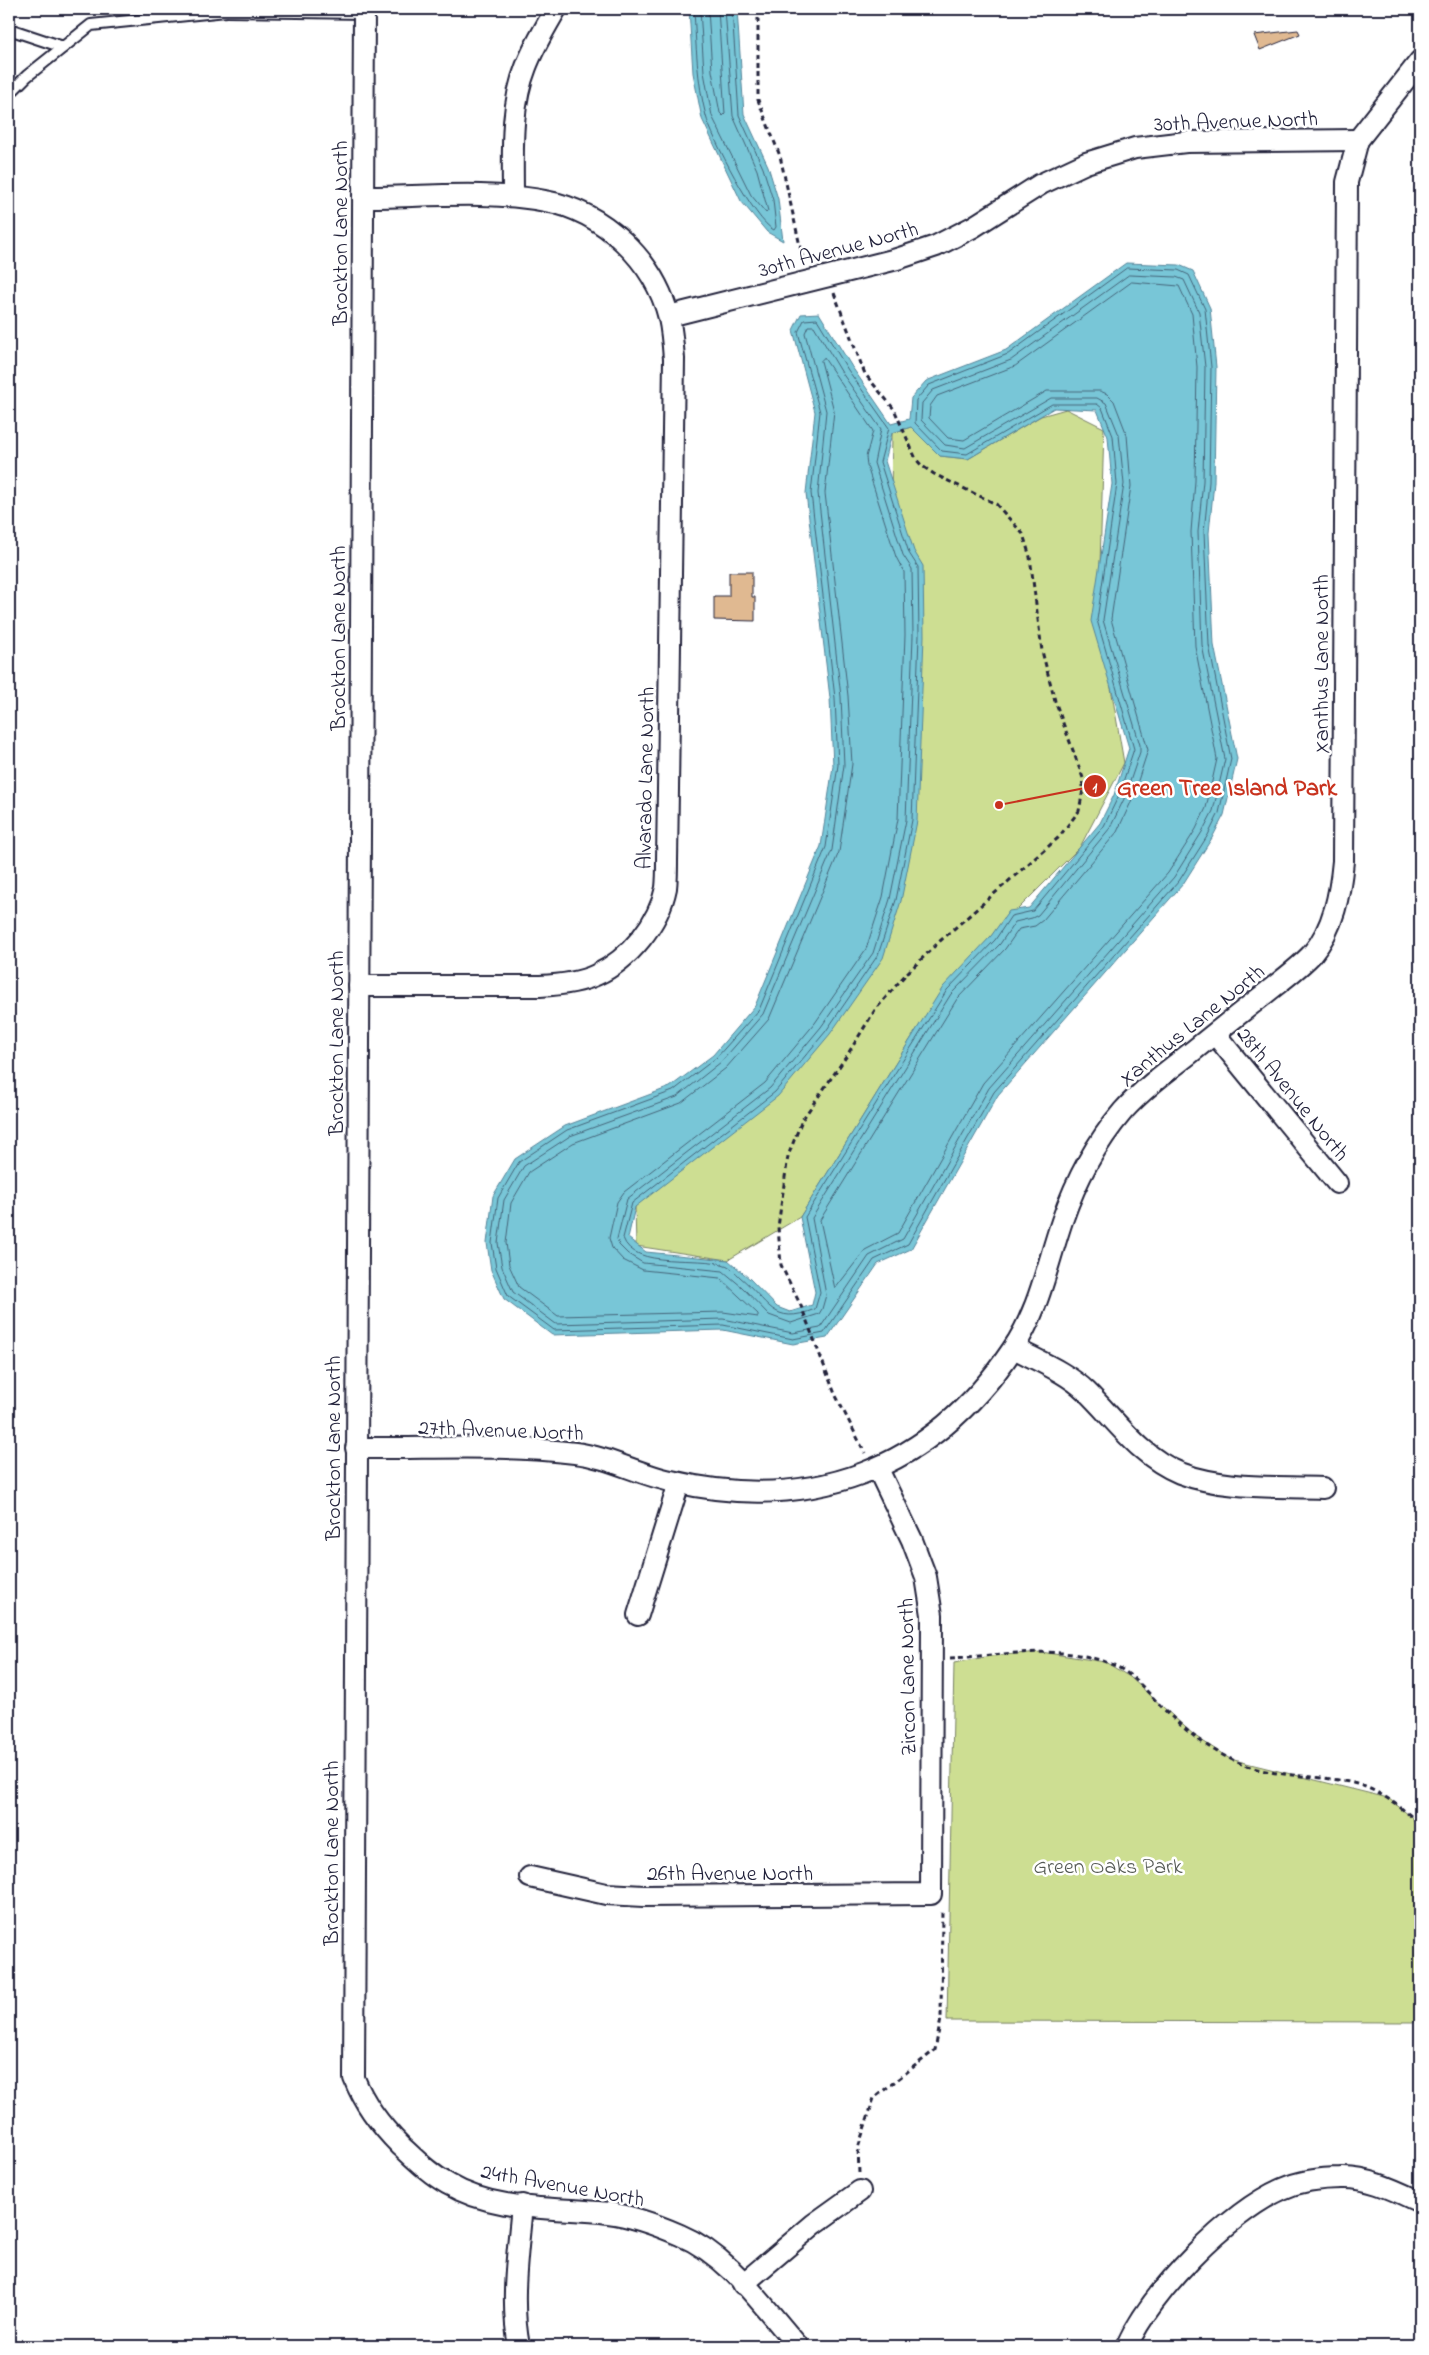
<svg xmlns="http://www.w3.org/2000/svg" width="1429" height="2355" viewBox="0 0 1429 2355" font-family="'Indie Flower',sans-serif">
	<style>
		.green { fill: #cdde92; stroke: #788066 }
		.water { fill: #78c6d7; stroke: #568499; fill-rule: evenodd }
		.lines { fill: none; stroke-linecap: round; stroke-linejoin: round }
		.shore { stroke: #446479; stroke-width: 1 }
		.building { fill: #e0b991; stroke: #22223b }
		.service-casing { stroke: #22223b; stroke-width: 14 }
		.minor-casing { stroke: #22223b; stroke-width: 24 }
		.path { stroke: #22223b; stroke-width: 3; stroke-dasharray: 5 4; stroke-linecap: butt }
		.service { stroke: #fff; stroke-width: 10 }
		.minor { stroke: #fff; stroke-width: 20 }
		.labels { text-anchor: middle; stroke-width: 5; stroke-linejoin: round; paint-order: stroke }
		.street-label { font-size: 22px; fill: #22223b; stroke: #fff }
		.park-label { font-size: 22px; fill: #555a55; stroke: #fff }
		.leader { fill: none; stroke: #c8321e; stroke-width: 2 }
		.callout-dot { fill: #c8321e; stroke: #fff; stroke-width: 2 }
		.mark-label { font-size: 15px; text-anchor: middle; font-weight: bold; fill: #fff }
		.callout-label { font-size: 24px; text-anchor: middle; font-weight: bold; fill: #c8321e; stroke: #fff; stroke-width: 5; stroke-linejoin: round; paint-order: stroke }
	</style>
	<rect width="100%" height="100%" fill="#fff"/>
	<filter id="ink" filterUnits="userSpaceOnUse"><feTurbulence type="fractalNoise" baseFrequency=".02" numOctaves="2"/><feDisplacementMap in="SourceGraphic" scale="10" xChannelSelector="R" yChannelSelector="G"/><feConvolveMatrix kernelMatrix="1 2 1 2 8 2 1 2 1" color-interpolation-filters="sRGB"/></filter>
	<g filter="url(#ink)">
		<!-- green -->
		<g class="green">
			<polygon points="1066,409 1104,428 1100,565 1110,682 1124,763 1080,847 991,936 917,1029 800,1217 728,1260 636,1246 635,1207 897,913 891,497 892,433 911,427 940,456 968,459 1041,416"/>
			<polygon points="1041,1652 1105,1662 1130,1677 1195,1736 1230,1759 1388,1798 1420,1824 1420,2022 947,2021 954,1663 991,1656"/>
		</g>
		<!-- water -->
		<g class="water">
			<polygon points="689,9 737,9 744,114 768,166 778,199 783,241 767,232 741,201 702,119 693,73"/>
			<path d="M 1126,263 L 1179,265 L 1193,271 L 1210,308 L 1216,367 L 1214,482 L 1209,533 L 1214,645 L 1237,759 L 1224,815 L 1212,838 L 1183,884 L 998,1095 L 911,1249 L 878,1264 L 827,1338 L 793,1344 L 723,1330 L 552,1335 L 504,1299 L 491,1270 L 487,1243 L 493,1196 L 515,1159 L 565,1126 L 670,1087 L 713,1055 L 755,1006 L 821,846 L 833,766 L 830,698 L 806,493 L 815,412 L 793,330 L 801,314 L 819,313 L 852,367 L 891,424 L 909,419 L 911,398 L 926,381 L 1006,350 ZM 1054,408 L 1097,410 L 1108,437 L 1112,484 L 1091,621 L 1129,748 L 1114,795 L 1100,823 L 1029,908 L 1009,911 L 991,936 L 943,987 L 800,1217 L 815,1292 L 812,1305 L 790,1312 L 777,1307 L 750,1279 L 728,1260 L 646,1252 L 628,1238 L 635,1207 L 778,1096 L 830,1034 L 883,958 L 901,901 L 917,821 L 924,636 L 923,566 L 914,551 L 885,461 L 892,433 L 911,427 L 940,456 L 968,459 Z"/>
		</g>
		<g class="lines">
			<!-- shore -->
			<g class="shore">
				<path d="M 694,9 C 696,45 697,81 706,116 C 711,136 755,222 774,230 L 776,227 L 773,200 L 763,168 L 739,115 L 732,9"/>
				<polyline points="700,9 704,72 712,116 751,195 766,213 768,211 757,170 733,116 725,9"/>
				<polyline points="708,9 712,71 720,113 723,116 725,114 718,9"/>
				<path d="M 1127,268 L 1178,270 L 1189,275 L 1205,309 L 1211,367 L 1209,482 L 1204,532 L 1209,645 L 1231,759 L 1219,813 L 1208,835 L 1179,881 L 994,1092 L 908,1244 L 874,1260 L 824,1333 L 793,1339 L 723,1325 L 554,1330 L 508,1296 L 496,1268 L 492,1243 L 498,1198 L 519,1162 L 567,1130 L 673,1091 L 716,1058 L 759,1010 L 826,847 L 838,765 L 835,698 L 811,493 L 820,412 L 798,332 L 804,320 L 817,319 L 848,370 L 889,428 L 880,462 L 909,553 L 918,567 L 919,636 L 912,820 L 896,900 L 878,955 L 826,1031 L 775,1092 L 632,1203 L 623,1238 C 634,1270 699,1255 725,1265 C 730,1266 736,1273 740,1277 C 769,1301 772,1327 815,1309 L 820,1292 L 805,1217 L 947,990 L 995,940 L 1011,916 L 1033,911 L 1104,826 L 1118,797 L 1134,749 L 1097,620 L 1117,484 L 1113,436 L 1102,408 L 1097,404 L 1052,404 L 967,454 L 942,451 L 915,423 L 916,400 L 929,385 L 1008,354 Z"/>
				<polygon points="1129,275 1176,277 1184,280 1199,312 1205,367 1203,481 1198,532 1202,645 1225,759 1213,811 1202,832 1174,877 989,1088 903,1239 869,1256 820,1328 793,1333 723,1319 556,1324 513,1292 502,1267 498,1243 504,1200 524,1166 570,1136 677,1097 721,1062 763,1014 832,850 844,765 841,697 818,493 826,411 805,333 808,326 814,326 842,373 881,429 874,463 903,555 912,569 913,636 906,820 890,899 873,953 821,1027 770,1088 627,1199 617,1239 619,1245 628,1254 643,1263 723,1271 742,1287 769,1315 791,1323 819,1314 822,1309 826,1295 812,1218 951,994 1000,944 1015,922 1032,918 1038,915 1110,828 1124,799 1140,752 1140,745 1103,620 1124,484 1119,435 1106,403 1097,398 1051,398 965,448 945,445 921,420 922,403 933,390 1011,360"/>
				<polygon points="1132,282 1179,286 1192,314 1197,367 1195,481 1191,532 1195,646 1217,759 1206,808 1196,829 1168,873 983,1083 898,1233 865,1250 835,1289 820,1220 957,999 1005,949 1019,929 1035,926 1043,920 1117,832 1131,802 1148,750 1111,619 1131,486 1127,435 1114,401 1107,394 1100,391 1047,391 964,440 948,438 929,418 930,406 937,396 1015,366"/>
				<polygon points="824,358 873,431 866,457 867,466 896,557 904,572 905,635 898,819 883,897 866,949 815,1023 765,1083 624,1192 617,1202 609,1238 612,1248 623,1260 643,1270 720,1278 758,1314 758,1317 723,1312 558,1316 519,1287 509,1265 506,1243 511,1203 529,1172 573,1143 681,1103 726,1068 769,1019 839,852 852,764 848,696 825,493 834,411 821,361"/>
			</g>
		</g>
		<!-- building -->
		<g class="building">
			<polygon points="1298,30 1300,34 1260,50 1254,35"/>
			<polygon points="729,572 752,572 752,597 755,597 755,621 714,620 714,596 729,596"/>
		</g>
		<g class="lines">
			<!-- service casing -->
			<g class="service-casing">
				<g id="service">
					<polyline points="226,9 226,11 364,13"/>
					<polyline points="9,29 63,47"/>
					<polyline points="9,94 27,76 91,25 226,11"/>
				</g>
			</g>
			<!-- minor casing -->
			<g class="minor-casing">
				<g id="minor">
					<path d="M 364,9 L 354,2078 C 364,2104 381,2126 401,2146 C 416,2160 430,2174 448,2184 C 495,2212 556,2207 608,2213 C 633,2216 657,2225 680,2235 C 730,2256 763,2307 798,2346"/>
					<path d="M 513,196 C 513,153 510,107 526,67 C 534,46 545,28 556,9"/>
					<polyline points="669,316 897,259 936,246 973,227 1041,184 1086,163 1135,148 1186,142 1358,140"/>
					<path d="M 359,986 L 540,986 C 559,985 579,983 596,975 C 629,960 659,923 666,888 C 667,879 667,870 667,861 L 674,359 C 673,345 672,331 669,318 C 655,261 603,211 545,201 C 490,190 420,197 363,197"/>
					<polyline points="1215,1034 1337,1183"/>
					<path d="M 1014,1348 C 1038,1361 1066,1372 1086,1391 C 1115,1419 1140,1457 1180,1473 C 1225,1490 1276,1486 1323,1488"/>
					<path d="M 356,1448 C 429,1449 503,1444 575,1453 C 609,1457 638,1474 671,1481 C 811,1514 931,1470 1012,1350 C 1039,1311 1047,1265 1062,1221 C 1076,1180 1095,1144 1123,1111 C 1142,1090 1166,1072 1188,1055 C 1214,1034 1240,1013 1266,993 C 1282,980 1299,968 1312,954 C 1334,928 1340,893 1343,861 L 1347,182 L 1358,140 L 1420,61"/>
					<polyline points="638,1615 679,1483"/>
					<polyline points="530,1877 606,1894 644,1896 931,1894 932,1615 926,1577 912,1540 878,1469"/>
					<polyline points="743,2284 814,2224 860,2191"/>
					<path d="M 519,2346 C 510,2300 518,2252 522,2205"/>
					<path d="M 1127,2346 C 1151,2292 1228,2213 1282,2189 C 1300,2181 1322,2178 1341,2178 C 1369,2177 1396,2191 1420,2202"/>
				</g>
			</g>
			<!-- path -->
			<g class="path">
				<polyline points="758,9 758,100 780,156 804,264"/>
				<polyline points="834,293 865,374 894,409 916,459 922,466 934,474 996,504 1023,534 1030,557 1042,651 1055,701 1083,778 1083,790 1079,811 1058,838 940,941 906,974 875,1010 846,1057 802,1120 788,1156 778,1227 781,1265 801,1306 835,1394 865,1453"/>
				<path d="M 950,1658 C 1003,1656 1059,1643 1111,1664 C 1135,1673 1154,1701 1173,1718 C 1191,1735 1212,1751 1235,1761 C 1271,1778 1311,1774 1349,1782 C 1377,1788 1400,1806 1420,1824"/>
				<polyline points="859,2173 858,2148 874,2098 935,2050 941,2019 942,1909"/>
			</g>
			<!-- service -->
			<use href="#service" class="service"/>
			<!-- minor -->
			<use href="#minor" class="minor"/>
		</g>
	</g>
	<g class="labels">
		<!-- street labels -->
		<g class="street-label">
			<text transform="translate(1236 120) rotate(-2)" y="8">30th Avenue North</text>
			<text transform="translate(339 233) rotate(-90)" y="8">Brockton Lane North</text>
			<text transform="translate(838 248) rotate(-15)" y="8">30th Avenue North</text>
			<text transform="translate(337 638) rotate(-90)" y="8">Brockton Lane North</text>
			<text transform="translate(1320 664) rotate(-90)" y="8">Xanthus Lane North</text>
			<text transform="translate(644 778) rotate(-89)" y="8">Alvarado Lane North</text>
			<text transform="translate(1191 1024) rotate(-39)" y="8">Xanthus Lane North</text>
			<text transform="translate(335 1043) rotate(-90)" y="8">Brockton Lane North</text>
			<text transform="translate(1294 1093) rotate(51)" y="8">28th Avenue North</text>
			<text transform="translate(501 1429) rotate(2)" y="8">27th Avenue North</text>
			<text transform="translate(332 1448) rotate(-90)" y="8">Brockton Lane North</text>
			<text transform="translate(906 1677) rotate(-91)" y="8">Zircon Lane North</text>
			<text transform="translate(330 1853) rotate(-90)" y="8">Brockton Lane North</text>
			<text x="730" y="1880">26th Avenue North</text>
			<text transform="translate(563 2184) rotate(10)" y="8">24th Avenue North</text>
		</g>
		<!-- park labels -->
		<g class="park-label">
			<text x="1108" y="1873">Green Oaks Park</text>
		</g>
	</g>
	<!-- callouts -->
	<path class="leader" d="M999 805L1095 786"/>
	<g class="callout-dot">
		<circle cx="999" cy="805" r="5"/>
		<circle cx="1095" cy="786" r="12"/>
	</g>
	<g class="mark-label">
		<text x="1095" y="792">1</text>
	</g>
	<g class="callout-label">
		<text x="1227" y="795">Green Tree Island Park</text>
	</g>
	<!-- margin -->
	<rect width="1429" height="2355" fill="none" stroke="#fff" stroke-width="30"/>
	<rect x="15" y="15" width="1399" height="2325" fill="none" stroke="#22223b" stroke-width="2" filter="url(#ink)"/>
</svg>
